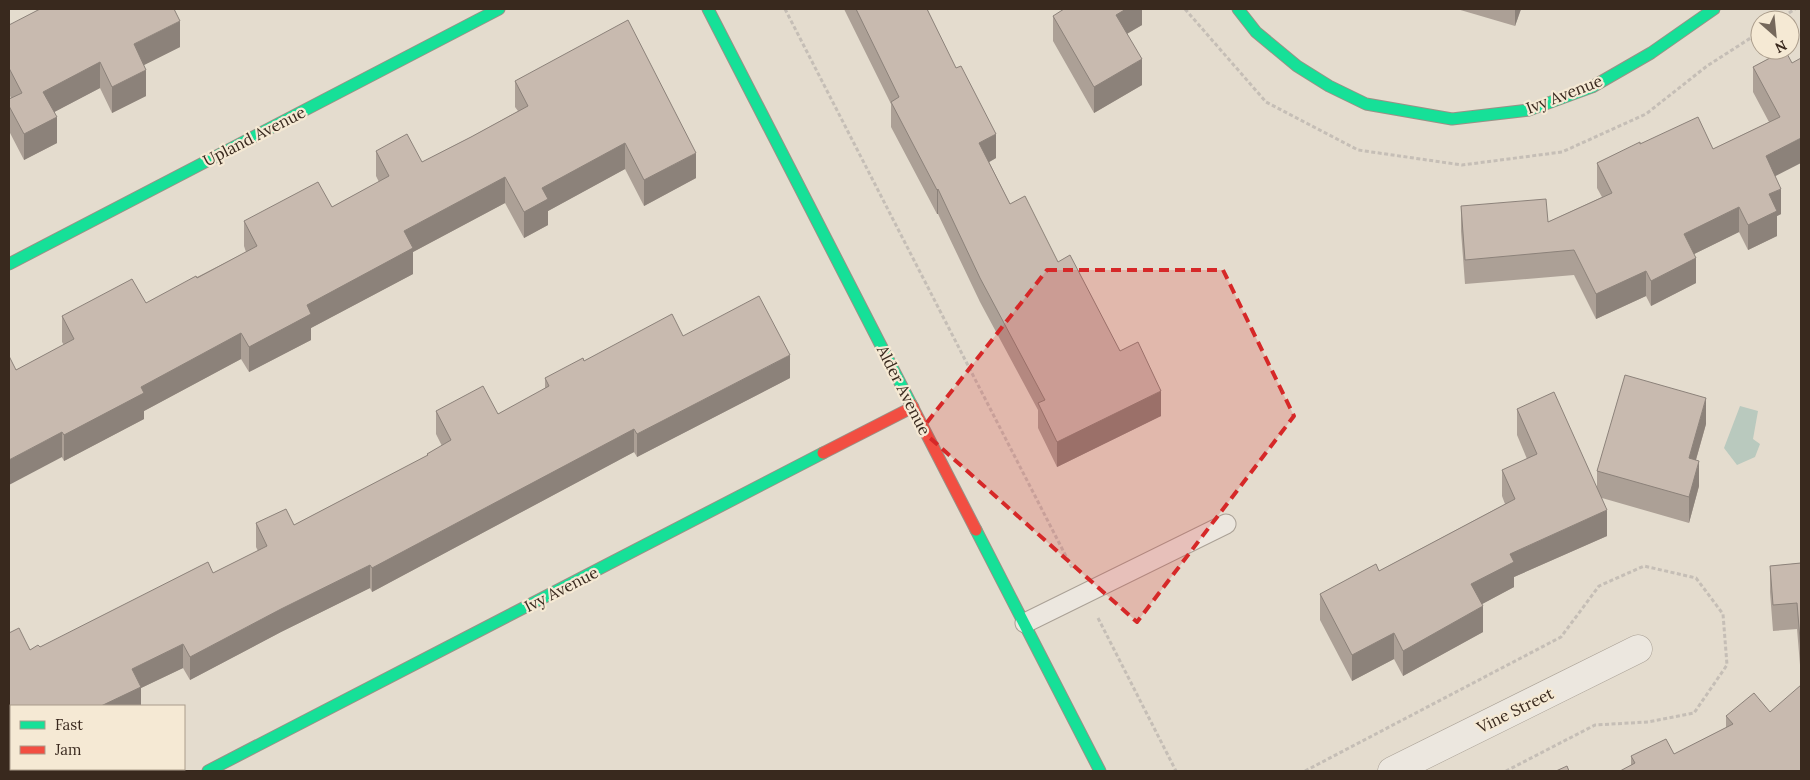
<svg xmlns="http://www.w3.org/2000/svg" width="1810" height="780" viewBox="0 0 1810 780" font-family="Lora,serif">
	<style>
		.water { fill: #b9c9be }
		.lines { fill: none; stroke-linecap: round; stroke-linejoin: round }
		.lane-casing { stroke: #aaa196; stroke-width: 21 }
		.street-casing { stroke: #aaa196; stroke-width: 29 }
		.fast-casing { stroke: #999186; stroke-width: 13 }
		.jam-casing { stroke: #999186; stroke-width: 13 }
		.path { stroke: #c5beb6; stroke-width: 3; stroke-dasharray: 4 2.5; stroke-linecap: butt }
		.lane { stroke: #ece7df; stroke-width: 19 }
		.street { stroke: #ece7df; stroke-width: 28 }
		.fast { stroke: #16e098; stroke-width: 11 }
		.jam { stroke: #f24e42; stroke-width: 11 }
		.wall { fill: #aca096 }
		.shaded-wall { fill: #8c827a }
		.building { fill: #c8baaf; stroke: #8c827a }
		.marked { fill: #d62828; fill-opacity: 0.2; stroke: #d62828; stroke-width: 4; stroke-dasharray: 10 6; stroke-linejoin: round }
		.labels { text-anchor: middle; stroke-width: 4.5; stroke-linejoin: round; paint-order: stroke }
		.street-label { font-size: 16px; fill: #39291e; stroke: #f5e9d4 }
	</style>
	<rect width="100%" height="100%" fill="#e4dcce"/>
	<!-- water -->
	<polygon class="water" points="1740,406 1758,411 1753,439 1760,444 1755,457 1737,465 1724,448"/>
	<g class="lines">
		<!-- lane casing -->
		<g class="lane-casing">
			<polyline id="lane" points="1025,623 1226,524"/>
		</g>
		<!-- street casing -->
		<g class="street-casing">
			<polyline id="street" points="1392,771 1638,649"/>
		</g>
		<!-- fast casing -->
		<g class="fast-casing">
			<g id="fast">
				<polyline points="708,9 911,404"/>
				<polyline points="1238,9 1256,32 1297,66 1329,86 1366,104 1452,119 1529,110 1592,87 1651,53 1714,9"/>
				<polyline points="9,264 499,9"/>
				<polyline points="976,530 1100,771"/>
				<polyline points="208,771 823,453"/>
			</g>
		</g>
		<!-- jam casing -->
		<g class="jam-casing">
			<g id="jam">
				<polyline points="911,404 976,530"/>
				<polyline points="823,453 913,407"/>
			</g>
		</g>
		<!-- path -->
		<g class="path">
			<polyline points="785,9 1072,568"/>
			<polyline points="1185,9 1266,102 1358,150 1462,165 1562,152 1646,114 1707,66 1760,32"/>
			<polyline points="1778,20 1795,9"/>
			<polyline points="1098,618 1176,771"/>
			<polyline points="1305,771 1561,637 1599,586 1644,566 1696,578 1723,614 1727,665 1694,713 1648,722 1595,725 1506,771"/>
		</g>
		<!-- lane -->
		<use href="#lane" class="lane"/>
		<!-- street -->
		<use href="#street" class="street"/>
		<!-- fast -->
		<use href="#fast" class="fast"/>
		<!-- jam -->
		<use href="#jam" class="jam"/>
	</g>
	<!-- wall -->
	<g class="wall">
		<polygon points="844,9 927,9 996,158 989,162 1010,204 1058,262 1120,351 1161,416 1057,467 1038,428 1038,410 980,302 938,214 937,214 891,127 891,104"/>
		<polygon points="1142,9 1142,25 1127,34 1142,85 1094,113 1053,41 1053,16"/>
		<polygon points="1457,9 1521,9 1515,26"/>
		<polygon points="9,25 180,47 144,65 146,96 112,113 100,88 54,112 57,143 24,160 9,131 9,99 11,98 9,94"/>
		<polygon points="1785,50 1775,176 1781,214 1777,216 1777,236 1748,250 1739,232 1694,254 1696,283 1651,306 1646,296 1596,319 1574,275 1465,284 1461,231 1461,206 1548,222 1602,197 1597,188 1597,163 1640,144 1713,149 1769,122 1753,92 1753,67"/>
		<polygon points="515,81 696,178 644,206 625,169 548,211 548,225 524,238 505,203 413,252 413,274 311,328 311,340 249,372 241,359 144,411 144,419 64,461 16,370 64,345 62,342 62,316 146,303 246,252 244,246 244,221 332,207 379,182 376,176 376,151 422,162 471,137 518,111 515,107"/>
		<polygon points="683,336 790,378 637,457 634,452 372,592 370,588 281,632 190,680 183,668 141,688 141,706 11,706 11,743 9,745 9,633 30,650 40,647 213,573 258,551 256,547 256,523 294,525 427,456 427,454 442,446 436,434 436,411 498,414 545,389 545,378 584,361"/>
		<polygon points="1517,409 1597,487 1597,471 1706,424 1696,460 1699,486 1689,523 1602,498 1607,536 1514,577 1514,587 1482,604 1483,632 1403,676 1394,659 1352,681 1320,620 1320,594 1379,571 1505,504 1502,496 1502,470 1527,459 1517,435"/>
		<polygon points="1801,563 1801,677 1797,629 1773,631 1770,592 1770,566"/>
		<polygon points="1770,712 1801,771 1631,765 1631,756 1674,754 1726,728 1726,716"/>
	</g>
	<!-- shaded-wall -->
	<g class="shaded-wall">
		<polygon points="1126,9 1142,9 1142,25 1116,40 1116,15"/>
		<polygon points="1515,9 1521,9 1515,26"/>
		<polygon points="180,21 180,47 134,70 134,44"/>
		<polygon points="1142,59 1142,85 1094,113 1094,87"/>
		<polygon points="100,62 100,88 43,118 43,92"/>
		<polygon points="146,70 146,96 112,113 112,87"/>
		<polygon points="57,117 57,143 24,160 24,134"/>
		<polygon points="996,134 996,158 979,168 979,143"/>
		<polygon points="1801,138 1801,163 1766,181 1766,156"/>
		<polygon points="625,143 625,169 548,211 548,225 524,238 524,212 542,188"/>
		<polygon points="696,153 696,178 644,206 644,180"/>
		<polygon points="505,177 505,203 413,252 413,274 311,328 311,340 249,372 249,347 307,305 404,231"/>
		<polygon points="938,189 938,214 937,214 937,190"/>
		<polygon points="1781,189 1781,214 1777,216 1777,236 1748,250 1748,225 1769,194"/>
		<polygon points="1739,207 1739,232 1684,259 1684,234"/>
		<polygon points="1696,258 1696,283 1651,306 1651,281"/>
		<polygon points="1646,271 1646,296 1596,319 1596,294"/>
		<polygon points="241,333 241,359 144,411 144,419 64,461 64,435 141,387"/>
		<polygon points="790,355 790,378 637,457 637,434"/>
		<polygon points="1161,391 1161,416 1057,467 1057,442"/>
		<polygon points="1706,398 1706,424 1689,484 1689,458"/>
		<polygon points="634,429 634,452 372,592 372,568"/>
		<polygon points="62,432 62,457 9,485 9,460"/>
		<polygon points="1699,461 1699,486 1689,523 1689,497"/>
		<polygon points="1607,510 1607,536 1514,577 1514,587 1471,610 1471,584 1510,554"/>
		<polygon points="370,565 370,588 281,632 190,680 190,657 281,609"/>
		<polygon points="1483,606 1483,632 1403,676 1403,651"/>
		<polygon points="1394,633 1394,659 1352,681 1352,655"/>
		<polygon points="183,644 183,668 141,688 141,706 101,706 132,669"/>
		<polygon points="11,720 11,743 9,745 9,721"/>
	</g>
	<!-- building -->
	<g class="building">
		<polygon points="40,9 174,9 180,21 134,44 146,70 112,87 100,62 43,92 57,117 24,134 9,106 9,99 22,93 9,68 9,25"/>
		<polygon points="856,9 927,9 956,68 961,66 996,134 979,143 1010,204 1025,196 1058,262 1070,255 1120,351 1138,342 1161,391 1057,442 1038,403 1045,400 980,278 938,189 937,190 891,102 899,97"/>
		<polygon points="1064,9 1126,9 1116,15 1142,59 1094,87 1053,16"/>
		<polygon points="628,20 696,153 644,180 625,143 542,188 548,199 524,212 505,177 404,231 413,248 307,305 311,314 249,347 241,333 141,387 144,393 64,435 62,432 9,460 9,356 16,370 74,339 62,316 132,279 146,303 196,276 197,278 257,246 244,221 318,182 332,207 389,176 376,151 407,134 422,162 471,137 528,106 515,81"/>
		<polygon points="1785,50 1792,63 1801,58 1801,138 1766,156 1781,189 1769,194 1777,211 1748,225 1739,207 1684,234 1696,258 1651,281 1646,271 1596,294 1574,250 1465,260 1461,206 1546,199 1548,222 1612,193 1597,163 1640,142 1640,144 1698,117 1713,149 1780,117 1753,67"/>
		<polygon points="759,296 790,355 637,434 634,429 372,568 370,565 281,609 190,657 183,644 132,669 141,687 101,706 11,706 11,720 9,721 9,633 19,628 30,650 38,645 40,647 208,562 213,573 267,546 256,523 286,509 294,525 428,455 427,454 451,440 436,411 483,386 498,414 549,386 545,378 583,358 584,361 672,314 683,336"/>
		<polygon points="1625,375 1706,398 1689,458 1699,461 1689,497 1597,471"/>
		<polygon points="1554,392 1607,510 1510,554 1514,562 1471,584 1483,606 1403,651 1394,633 1352,655 1320,594 1376,564 1379,571 1515,499 1502,470 1537,454 1517,409"/>
		<polygon points="1801,563 1801,651 1797,603 1773,605 1770,566"/>
		<polygon points="1801,685 1801,771 1620,771 1635,763 1631,756 1666,739 1674,754 1733,724 1726,716 1754,693 1770,712"/>
		<polygon points="1567,766 1569,771 1556,771"/>
	</g>
	<!-- marked area -->
	<path class="marked" d="M 1047,270 L 1223,270 L 1294,416 L 1137,622 L 921,430 Z"/>
	<g class="labels">
		<!-- street labels -->
		<g class="street-label">
			<text transform="translate(1564 94) rotate(-21)" y="6">Ivy Avenue</text>
			<text transform="translate(254 136) rotate(-27)" y="6">Upland Avenue</text>
			<text transform="translate(904 390) rotate(63)" y="6">Alder Avenue</text>
			<text transform="translate(561 589) rotate(-27)" y="6">Ivy Avenue</text>
			<text transform="translate(1515 710) rotate(-26)" y="6">Vine Street</text>
		</g>
	</g>
	<!-- border -->
	<rect width="1810" height="780" fill="none" stroke="#39291e" stroke-width="20"/>
	<!-- legend -->
	<rect x="10" y="705" width="175" height="65" fill="#f5e9d4" stroke="#aa9c8b"/>
	<rect x="20" y="721" width="25" height="8" fill="#16e098" stroke="#aa9c8b"/>
	<text x="55" y="730" font-size="15" fill="#39291e">Fast</text>
	<rect x="20" y="746" width="25" height="8" fill="#f24e42" stroke="#aa9c8b"/>
	<text x="55" y="755" font-size="15" fill="#39291e">Jam</text>
	<!-- north arrow -->
	<g transform="translate(1775 35) rotate(153)"><circle r="24" fill="#f5e9d4" stroke="#aa9c8b"/>
	<path d="M0-4L9 19L0 12L-9 19Z" fill="#75685c"/>
	<text y="-8" font-size="14" font-weight="bold" text-anchor="middle" fill="#39291e">N</text>
	</g>
</svg>
